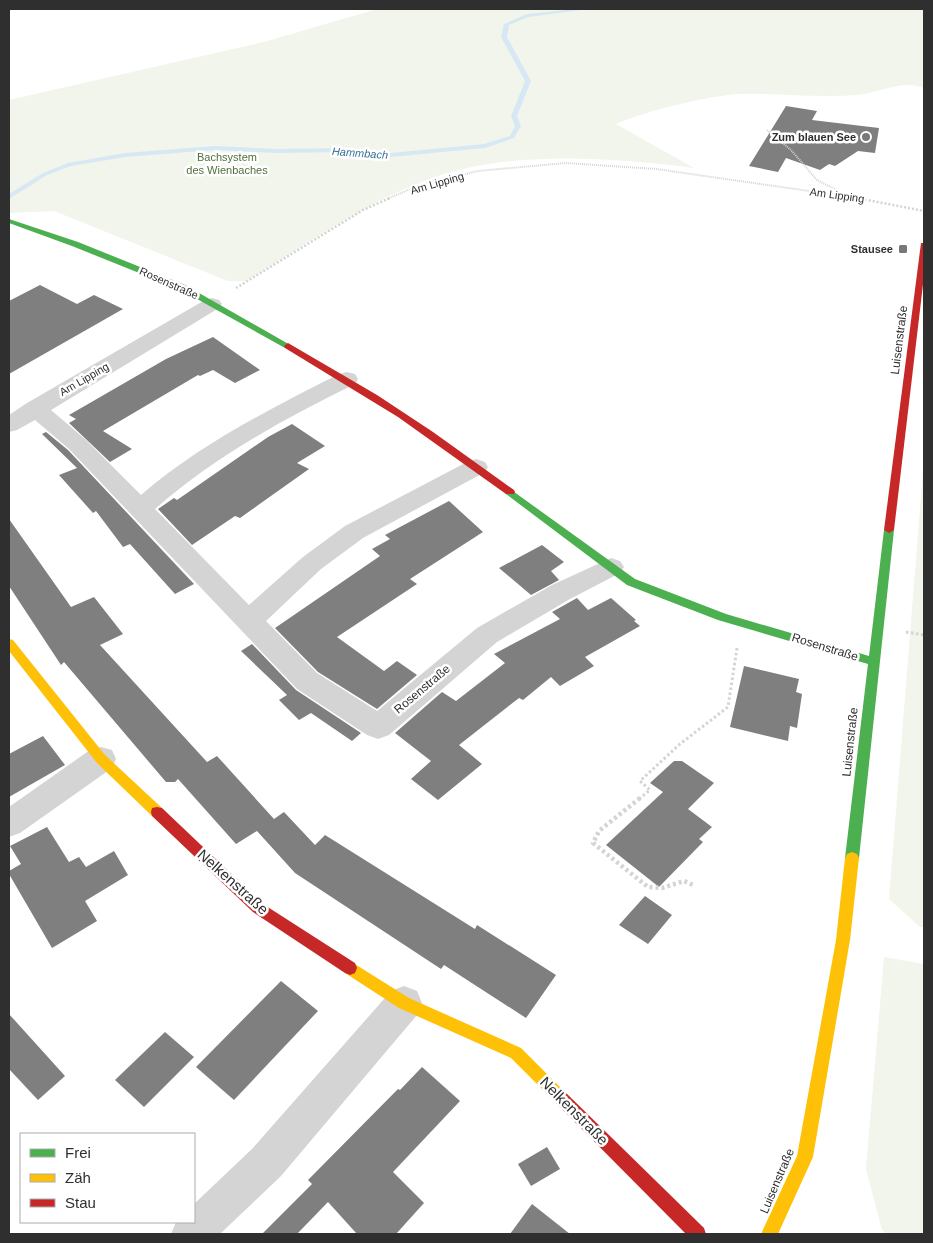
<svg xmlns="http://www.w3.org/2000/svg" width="933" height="1243" viewBox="0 0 933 1243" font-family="Arial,sans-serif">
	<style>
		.green { fill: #f1f5eb }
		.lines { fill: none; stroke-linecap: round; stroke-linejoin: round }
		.stream { fill: #d7e8f4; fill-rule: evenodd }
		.building { fill: #7f7f7f }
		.path-far3 { stroke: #d4d4d4; stroke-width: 2; stroke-dasharray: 1 1; stroke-linecap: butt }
		.path-far2 { stroke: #d4d4d4; stroke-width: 2.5; stroke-dasharray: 2 2; stroke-linecap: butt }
		.path-far1 { stroke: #d4d4d4; stroke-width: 3; stroke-dasharray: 2.5 2.5; stroke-linecap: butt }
		.path { stroke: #d4d4d4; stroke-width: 4.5; stroke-dasharray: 3 3; stroke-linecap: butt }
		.street { fill: #d4d4d4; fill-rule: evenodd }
		.fast { fill: #4caf50; fill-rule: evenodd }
		.slow { fill: #ffc107; fill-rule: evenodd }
		.jam { fill: #c62828; fill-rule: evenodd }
		.poi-dot { fill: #787878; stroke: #fff; stroke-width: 2 }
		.labels { text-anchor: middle; stroke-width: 5; stroke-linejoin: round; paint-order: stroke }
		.far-poi-label { font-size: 11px; font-weight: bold; fill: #2f2f2f; stroke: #fff; text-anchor: end }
		.far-water-label { font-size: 11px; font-style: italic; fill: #357199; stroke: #fff }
		.far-park-label { font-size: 11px; fill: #516f38; stroke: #fff }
		.far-street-label { font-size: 11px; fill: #2f2f2f; stroke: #fff }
		.street-label { font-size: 12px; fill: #2f2f2f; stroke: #fff }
		.near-street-label { font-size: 15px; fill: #2f2f2f; stroke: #fff }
	</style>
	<rect width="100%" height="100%" fill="#fff"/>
	<!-- green -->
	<g class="green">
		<path d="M 377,9 L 924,9 L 924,88 C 904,79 878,93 857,95 C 819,98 780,93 742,94 C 710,95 645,111 616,124 L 694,168 C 614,158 513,150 435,177 C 367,201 307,244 246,281 L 228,281 L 54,211 L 9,213 L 9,100 L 264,42 Z"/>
		<polygon points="924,458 924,927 920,927 889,899"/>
		<polygon points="884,957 924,964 924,1234 887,1234 882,1230 866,1169"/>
	</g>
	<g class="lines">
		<!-- stream -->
		<polygon class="stream" points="575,9 589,9 528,17 509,25 507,37 531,81 517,116 521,126 514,138 485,148 391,157 344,152 277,153 215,150 125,157 71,166 47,175 9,199 9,194 43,173 68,163 125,153 215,146 277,149 344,148 391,153 484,144 510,136 515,126 511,116 525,81 501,37 504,24 527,14"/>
	</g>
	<!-- building -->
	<g class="building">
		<polygon points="786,106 817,111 812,120 879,128 875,153 858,151 835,166 829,164 820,170 786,158 778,172 749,166"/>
		<polygon points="40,285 77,304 94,295 123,309 9,374 9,301"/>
		<polygon points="213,337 260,370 235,383 213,370 200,376 198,375 103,431 132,449 110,462 69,423 76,419 69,415 166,359"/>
		<polygon points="292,424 325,446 297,463 309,469 240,518 235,516 192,545 158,509 174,498 177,500 268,437"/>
		<polygon points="46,432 68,450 194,584 175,594 130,544 123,547 96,511 93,513 59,475 77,468 42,434"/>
		<polygon points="449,501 483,532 410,579 417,584 337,637 384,671 397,661 417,675 377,709 318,672 275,628 380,556 372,549 390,539 385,535"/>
		<polygon points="9,519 71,607 94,597 123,634 100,645 207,762 217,756 274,819 284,812 315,845 325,835 475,929 477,925 556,975 526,1018 444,965 441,969 295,873 257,831 236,844 178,779 175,782 166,782 64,662 61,665 9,586"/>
		<polygon points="542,545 564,562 551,571 559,580 531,595 499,568"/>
		<polygon points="577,598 588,610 611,598 636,620 634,621 640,626 585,657 594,666 560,686 551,677 523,700 519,698 459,745 482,764 438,800 411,779 431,761 395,733 442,692 456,701 505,663 494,654 560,619 552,612"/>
		<polygon points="252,644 296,690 361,733 352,741 311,713 299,720 279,700 287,695 241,651"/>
		<polygon points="744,666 799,679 796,692 802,694 797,728 790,726 788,741 730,727"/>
		<polygon points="43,736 65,765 9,797 9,754"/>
		<polygon points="674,761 682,761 714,783 688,809 712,827 699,839 703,842 659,887 606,845 663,792 650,783"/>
		<polygon points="47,827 69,862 79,857 86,867 114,851 128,875 85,901 97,921 52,948 9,874 9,871 21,864 10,846"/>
		<polygon points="645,896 672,915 648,944 619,925"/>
		<polygon points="281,981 318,1011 234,1100 196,1067"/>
		<polygon points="9,1014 65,1076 38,1100 9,1069"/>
		<polygon points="165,1032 194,1057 144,1107 115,1080"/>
		<polygon points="422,1067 460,1101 393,1172 424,1203 396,1234 357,1234 328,1202 297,1234 262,1234 312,1184 308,1180 398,1089 400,1090"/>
		<polygon points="547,1147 560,1169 531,1186 518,1164"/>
		<polygon points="532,1204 570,1234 510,1234"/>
	</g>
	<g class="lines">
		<!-- path-far3 -->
		<g class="path-far3">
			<polyline points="767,130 791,150 817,180 848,196"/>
			<polyline points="387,199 420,185 478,171 566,163 656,169 865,199"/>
		</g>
		<!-- path-far2 -->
		<g class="path-far2">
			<polyline points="857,198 924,211"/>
			<polyline points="236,288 363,210 390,198"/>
		</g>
		<!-- path-far1 -->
		<g class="path-far1">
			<polyline points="906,632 924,635"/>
			<polyline points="639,799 650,790 640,781 680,744 728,707 737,648"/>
		</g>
		<!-- path -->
		<polyline class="path" points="640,798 599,831 593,843 648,887 662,888 684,881 693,885"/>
		<!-- street -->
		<g class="street">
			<path d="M 212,298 L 219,300 L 222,304 L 219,308 L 51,410 L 85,439 L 141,495 C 200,444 270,409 339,374 L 347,372 L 355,374 L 358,379 L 355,384 C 284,419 215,456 155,509 L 249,605 L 303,557 L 345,526 L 467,462 L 476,459 L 485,462 L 488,467 L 485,472 L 363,538 L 321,569 L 266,621 L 317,673 L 377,711 L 477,628 L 552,585 L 611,558 L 620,561 L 624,567 L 620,573 L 570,599 L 497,642 L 389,735 L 378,739 L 367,735 L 297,689 L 69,449 L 35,420 L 17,430 L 9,432 L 9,415 L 27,403 L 205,300 Z"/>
			<polygon points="101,747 112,750 116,759 112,768 20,833 9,837 9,807 90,750"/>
			<polygon points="404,986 417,991 422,1003 417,1015 281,1176 220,1234 171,1234 176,1222 194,1222 194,1204 253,1148 391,991"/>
		</g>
		<!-- fast -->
		<g class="fast">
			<polygon points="9,219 78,242 185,285 292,346 291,348 285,348 179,289 72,246 9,223"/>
			<polygon points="510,489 635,579 726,614 869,656 884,530 889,527 893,528 894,530 859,858 857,862 852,864 847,862 845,858 868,664 718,620 627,585 506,494 505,492"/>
		</g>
		<!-- slow -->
		<g class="slow">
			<polygon points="9,639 13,640 105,755 162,808 163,812 162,816 157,817 152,816 97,763 9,651"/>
			<polygon points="852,852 857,854 859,858 850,940 813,1157 778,1234 761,1234 797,1156 836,940 845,858 847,854"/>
			<polygon points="350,961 409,998 521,1048 564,1091 567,1096 564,1101 559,1104 554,1101 511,1058 399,1008 345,973 343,968 345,963"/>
		</g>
		<!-- jam -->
		<g class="jam">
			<polygon points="921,243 924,243 924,276 894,530 889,533 884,530"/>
			<polygon points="288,343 377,395 433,432 514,490 515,492 514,494 506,494 398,417 285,348 284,346"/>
			<polygon points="157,807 162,808 263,904 355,963 357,968 355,973 350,975 345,973 253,912 152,816 151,812 152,808"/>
			<polygon points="559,1088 564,1091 704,1228 706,1234 686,1234 554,1101 551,1096 554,1091"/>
		</g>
	</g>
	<!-- markers -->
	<g class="poi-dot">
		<circle cx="866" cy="137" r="5"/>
		<rect x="898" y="244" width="10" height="10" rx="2.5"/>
	</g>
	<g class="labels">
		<!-- far-poi labels -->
		<g class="far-poi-label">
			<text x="856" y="141">Zum blauen See</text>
			<text x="893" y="253">Stausee</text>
		</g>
		<!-- far-water labels -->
		<g class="far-water-label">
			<text transform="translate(360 153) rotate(4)" y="4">Hammbach</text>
		</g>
		<!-- far-park labels -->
		<g class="far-park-label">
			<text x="227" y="161">Bachsystem<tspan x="227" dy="13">des Wienbaches</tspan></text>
		</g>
		<!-- far-street labels -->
		<g class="far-street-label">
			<text transform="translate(437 183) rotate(-16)" y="4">Am Lipping</text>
			<text transform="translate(837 195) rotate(8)" y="4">Am Lipping</text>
			<text transform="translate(169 283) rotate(24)" y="4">Rosenstraße</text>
			<text transform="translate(84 379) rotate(-30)" y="4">Am Lipping</text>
		</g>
		<!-- street labels -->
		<g class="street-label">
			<text transform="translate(899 340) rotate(-83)" y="4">Luisenstraße</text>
			<text transform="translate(825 647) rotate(17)" y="4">Rosenstraße</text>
			<text transform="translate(422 689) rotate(-40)" y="4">Rosenstraße</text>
			<text transform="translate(850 742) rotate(-84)" y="4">Luisenstraße</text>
			<text transform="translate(777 1181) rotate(-67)" y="4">Luisenstraße</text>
		</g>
		<!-- near-street labels -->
		<g class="near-street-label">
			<text transform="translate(233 882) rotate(42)" y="5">Nelkenstraße</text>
			<text transform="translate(574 1111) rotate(45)" y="5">Nelkenstraße</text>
		</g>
	</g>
	<!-- border -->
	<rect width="933" height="1243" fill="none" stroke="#2f2f2f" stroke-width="20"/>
	<!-- legend -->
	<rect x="20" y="1133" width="175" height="90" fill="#ffffff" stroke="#acacac"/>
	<rect x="30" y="1149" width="25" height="8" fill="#4caf50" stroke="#acacac"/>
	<text x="65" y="1158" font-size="15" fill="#2f2f2f">Frei</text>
	<rect x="30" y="1174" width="25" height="8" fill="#ffc107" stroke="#acacac"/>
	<text x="65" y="1183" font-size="15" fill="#2f2f2f">Zäh</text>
	<rect x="30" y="1199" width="25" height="8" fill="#c62828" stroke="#acacac"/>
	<text x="65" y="1208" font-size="15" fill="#2f2f2f">Stau</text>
</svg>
